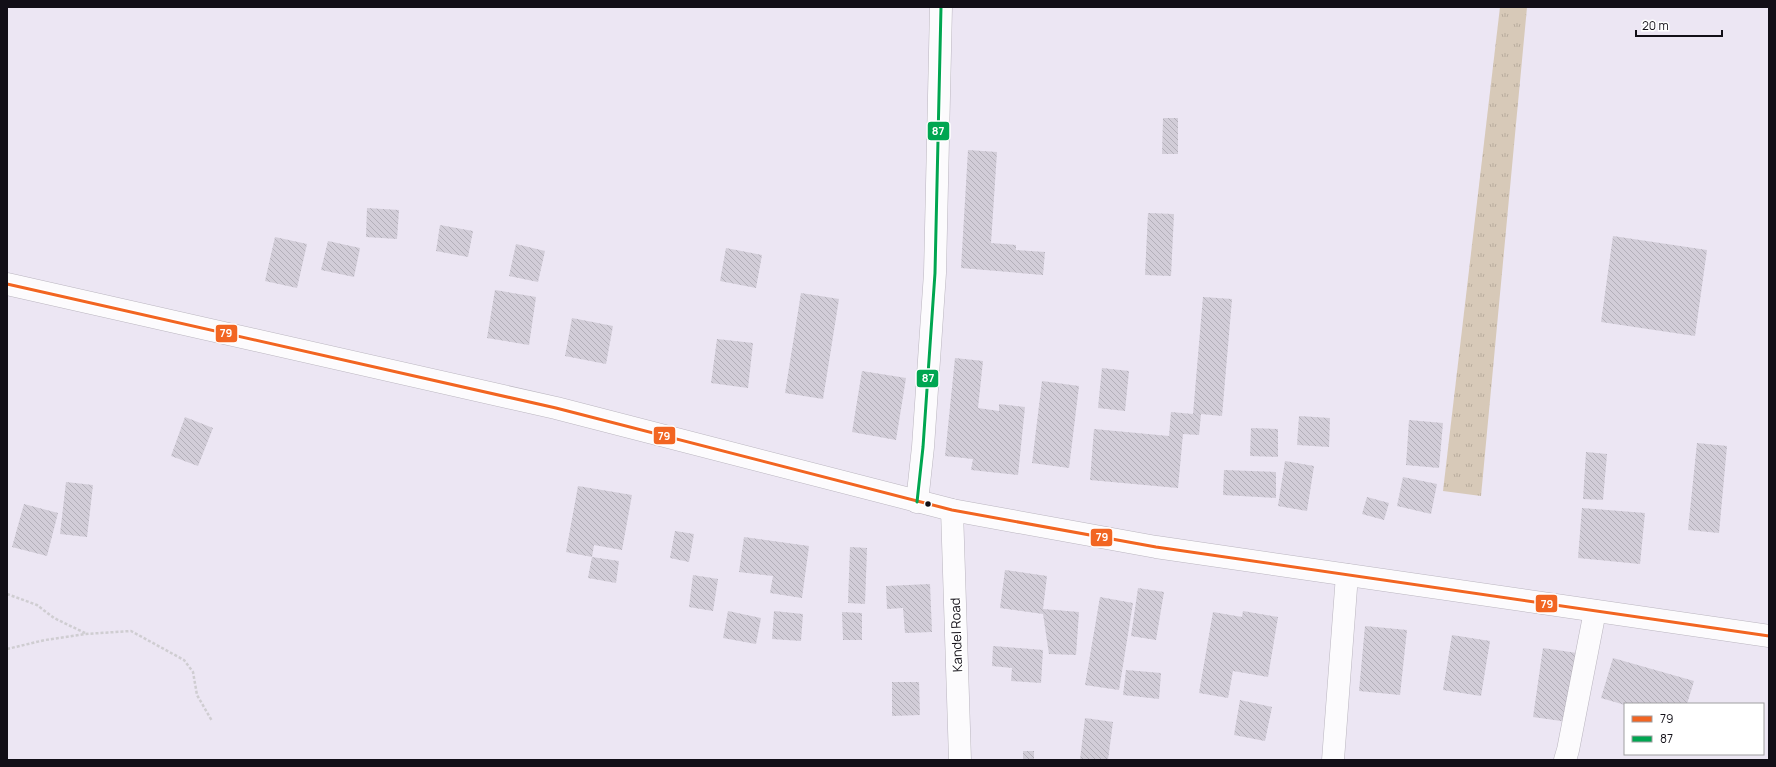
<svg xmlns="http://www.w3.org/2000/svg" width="1776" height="767" viewBox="0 0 1776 767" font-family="Manrope,sans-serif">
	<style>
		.grass { fill: url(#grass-tufts) }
		.building { fill: url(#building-back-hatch) }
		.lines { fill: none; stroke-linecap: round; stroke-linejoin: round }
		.minor-casing { stroke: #bab5bf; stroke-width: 23 }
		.secondary-casing { stroke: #bab5bf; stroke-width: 23 }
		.path { stroke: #cfcdd1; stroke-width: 2.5; stroke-dasharray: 3 2; stroke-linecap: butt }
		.minor { stroke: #fcfbfd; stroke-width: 22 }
		.secondary { stroke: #fcfbfd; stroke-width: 22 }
		.bus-1-casing { stroke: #fff; stroke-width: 6 }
		.bus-2-casing { stroke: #fff; stroke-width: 6 }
		.bus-1 { stroke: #f26522; stroke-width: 3 }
		.bus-2 { stroke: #00a651; stroke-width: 3 }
		.bus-dot { fill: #120f17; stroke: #fff; stroke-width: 1.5 }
		.labels { text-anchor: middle; stroke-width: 3.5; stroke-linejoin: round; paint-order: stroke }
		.street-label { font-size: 13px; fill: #120f17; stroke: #fff }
		.line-badge { stroke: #fff; stroke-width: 1.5 }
		.badge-label { font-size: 11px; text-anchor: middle; font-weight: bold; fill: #fff }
	</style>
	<defs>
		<pattern id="grass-tufts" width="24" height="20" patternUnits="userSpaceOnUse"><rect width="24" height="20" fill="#d7c9b8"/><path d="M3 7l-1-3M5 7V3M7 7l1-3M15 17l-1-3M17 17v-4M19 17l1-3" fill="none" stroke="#b8ab9d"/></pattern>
		<pattern id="building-back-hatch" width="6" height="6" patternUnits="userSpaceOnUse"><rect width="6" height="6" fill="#d2cdd8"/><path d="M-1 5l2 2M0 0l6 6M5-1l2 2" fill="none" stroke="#b3afb9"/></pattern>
	</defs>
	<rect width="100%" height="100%" fill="#ece6f3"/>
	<!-- grass -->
	<polygon class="grass" points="1500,7 1527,7 1481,496 1443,491"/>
	<!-- building -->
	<g class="building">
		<polygon points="1163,118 1178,118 1178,154 1162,154"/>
		<polygon points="968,150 997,152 991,243 1016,245 1016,250 1045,252 1043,275 961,268"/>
		<polygon points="367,208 399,210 397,239 366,237"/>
		<polygon points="1148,213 1174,214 1171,276 1145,275"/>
		<polygon points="440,225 473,231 468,257 436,251"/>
		<polygon points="1613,236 1707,250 1695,336 1601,322"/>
		<polygon points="275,237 307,244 297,288 265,281"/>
		<polygon points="328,241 360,248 354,277 321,270"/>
		<polygon points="516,244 545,251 538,282 509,276"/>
		<polygon points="726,248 762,255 756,288 720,281"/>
		<polygon points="495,290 536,297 529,345 487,338"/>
		<polygon points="801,293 839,299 823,399 785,393"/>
		<polygon points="1203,297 1232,299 1222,416 1201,414 1199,435 1183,434 1178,488 1090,480 1094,429 1169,436 1171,412 1193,414"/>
		<polygon points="572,318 613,326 606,364 565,356"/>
		<polygon points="717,339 753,343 748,388 711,383"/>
		<polygon points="955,358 983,361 978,408 999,411 999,404 1025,407 1018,475 971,470 973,459 945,456"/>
		<polygon points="1102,368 1129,371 1125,411 1098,408"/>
		<polygon points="862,371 906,378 896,440 852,432"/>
		<polygon points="1042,381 1079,386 1069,468 1032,463"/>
		<polygon points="1299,416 1330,418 1329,447 1297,445"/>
		<polygon points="185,417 213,428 198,466 171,456"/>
		<polygon points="1409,420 1443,423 1439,468 1406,465"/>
		<polygon points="1251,428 1278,429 1278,457 1250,456"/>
		<polygon points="1697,443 1727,446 1719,533 1688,530"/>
		<polygon points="1586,452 1607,454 1603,500 1583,499"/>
		<polygon points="1285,461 1314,466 1307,511 1278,506"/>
		<polygon points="1224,470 1276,472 1276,498 1223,495"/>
		<polygon points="1403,477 1437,484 1431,514 1397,506"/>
		<polygon points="66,482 93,485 87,537 60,534"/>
		<polygon points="578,486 632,495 622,550 594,545 592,557 566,552"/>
		<polygon points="1367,497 1389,503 1384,520 1362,514"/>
		<polygon points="24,504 58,513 47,556 12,547"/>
		<polygon points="1582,508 1645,513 1640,564 1578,558"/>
		<polygon points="675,531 694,534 689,562 670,558"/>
		<polygon points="744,537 809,546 802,598 770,593 773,576 739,572"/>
		<polygon points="850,547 867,548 865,604 848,603"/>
		<polygon points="592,557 619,561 616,583 588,578"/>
		<polygon points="1005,570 1047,576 1043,609 1079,612 1076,655 1049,654 1043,614 1000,608"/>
		<polygon points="693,575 718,579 713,611 689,607"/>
		<polygon points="930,584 932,632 905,633 903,608 887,609 886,586"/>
		<polygon points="1138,588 1164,592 1156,640 1131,636"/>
		<polygon points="1100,597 1133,603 1119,690 1085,685"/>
		<polygon points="728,611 761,618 756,644 723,638"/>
		<polygon points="774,611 803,614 801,641 772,639"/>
		<polygon points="1243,611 1278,617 1268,677 1233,671 1228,698 1199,693 1213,612 1242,617"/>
		<polygon points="842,612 862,613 862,640 843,640"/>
		<polygon points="1365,626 1407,630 1400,695 1359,691"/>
		<polygon points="1452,635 1490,641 1481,696 1443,690"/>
		<polygon points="993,646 1043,650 1041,683 1011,681 1012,668 992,666"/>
		<polygon points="1543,648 1577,653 1568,722 1533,717"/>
		<polygon points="1613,658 1694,681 1687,704 1625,705 1601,698"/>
		<polygon points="1126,670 1161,673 1159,699 1123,695"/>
		<polygon points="892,682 919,682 920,715 892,716"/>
		<polygon points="1240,700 1272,707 1265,741 1234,735"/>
		<polygon points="1085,718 1113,722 1108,760 1080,760"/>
		<rect x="1023" y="751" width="11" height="9"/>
	</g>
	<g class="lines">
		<!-- minor casing -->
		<g class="minor-casing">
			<g id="minor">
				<polyline points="917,502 923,447 935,273 941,7"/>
				<polyline points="952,510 960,760"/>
				<polyline points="1333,760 1347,575"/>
				<polyline points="1565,760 1568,750 1595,611"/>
			</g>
		</g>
		<!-- secondary casing -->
		<g class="secondary-casing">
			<polyline id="secondary" points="7,284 556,408 952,510 1156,547 1769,636"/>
		</g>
		<!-- path -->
		<g class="path">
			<polyline points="7,594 37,605 54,618 85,633"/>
			<polyline points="7,649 45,640 86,634 131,631 184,660 193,672 197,695 212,721"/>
		</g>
		<!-- minor -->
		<use href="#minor" class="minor"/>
		<!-- secondary -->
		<use href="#secondary" class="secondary"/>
		<!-- bus-1 casing -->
		<g class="bus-1-casing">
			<polyline id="bus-1" points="7,284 556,408 952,510 1156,547 1769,636"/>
		</g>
		<!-- bus-2 casing -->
		<g class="bus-2-casing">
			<polyline id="bus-2" points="917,502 923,447 935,273 941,7"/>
		</g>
		<!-- bus-1 -->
		<use href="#bus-1" class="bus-1"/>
		<!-- bus-2 -->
		<use href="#bus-2" class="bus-2"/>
	</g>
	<!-- markers -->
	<circle class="bus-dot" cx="928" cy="504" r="3.5"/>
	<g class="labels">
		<!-- street labels -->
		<g class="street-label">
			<text transform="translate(956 635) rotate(-92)" y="5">Kandel Road</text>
		</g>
	</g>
	<g class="line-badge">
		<rect x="927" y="121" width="23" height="20" rx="4" fill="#00a651"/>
		<rect x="215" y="324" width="23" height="19" rx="4" fill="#f26522"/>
		<rect x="916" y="369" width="23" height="19" rx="4" fill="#00a651"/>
		<rect x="653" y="426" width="23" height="19" rx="4" fill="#f26522"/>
		<rect x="1090" y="528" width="23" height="19" rx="4" fill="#f26522"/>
		<rect x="1535" y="594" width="23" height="19" rx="4" fill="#f26522"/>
	</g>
	<g class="badge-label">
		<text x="938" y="135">87</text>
		<text x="226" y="337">79</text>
		<text x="928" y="382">87</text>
		<text x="664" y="440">79</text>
		<text x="1102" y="541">79</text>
		<text x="1547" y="608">79</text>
	</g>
	<!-- border -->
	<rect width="1776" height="767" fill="none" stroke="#120f17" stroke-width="16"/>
	<!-- legend -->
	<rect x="1624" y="703" width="140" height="52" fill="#ffffff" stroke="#a09fa2"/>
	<rect x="1632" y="716" width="20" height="6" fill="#f26522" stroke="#a09fa2"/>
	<text x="1660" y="723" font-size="12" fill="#120f17">79</text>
	<rect x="1632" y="736" width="20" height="6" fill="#00a651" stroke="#a09fa2"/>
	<text x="1660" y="743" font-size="12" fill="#120f17">87</text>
	<!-- scale -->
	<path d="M1636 30v6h86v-6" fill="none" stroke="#120f17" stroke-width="2"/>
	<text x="1642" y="30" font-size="12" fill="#120f17" stroke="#ffffff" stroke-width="3" paint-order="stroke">20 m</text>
</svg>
